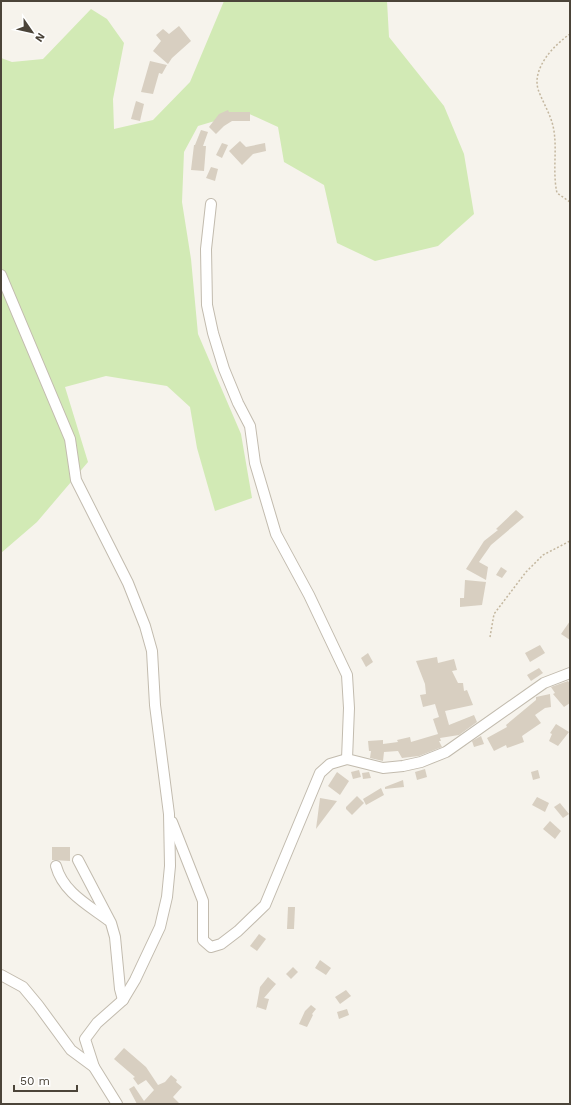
<svg xmlns="http://www.w3.org/2000/svg" width="571" height="1105" viewBox="0 0 571 1105" font-family="'Work Sans',sans-serif">
	<style>
		.green { fill: #d2eab5 }
		.building { fill: #d8cfc1 }
		.lines { fill: none; stroke-linecap: round; stroke-linejoin: round }
		.minor-casing { stroke: #c2bbae; stroke-width: 12 }
		.path { stroke: #c4b79f; stroke-width: 1.5; stroke-dasharray: 2 2; stroke-linecap: butt }
		.minor { stroke: #fff; stroke-width: 10 }
	</style>
	<rect width="100%" height="100%" fill="#f6f3ec"/>
	<!-- green -->
	<polygon class="green" points="224,1 387,1 389,37 444,106 464,154 474,214 438,246 375,261 337,243 324,185 284,162 278,127 245,112 198,126 184,152 182,202 191,259 198,334 241,434 252,498 215,511 197,448 190,407 167,386 106,376 65,387 88,462 37,522 1,553 1,58 12,62 43,59 91,9 107,19 124,43 113,99 114,129 153,120 190,82"/>
	<!-- building -->
	<g class="building">
		<polygon points="179,26 191,41 172,58 168,64 153,51 161,41 156,35 163,29 169,34"/>
		<polygon points="150,61 167,65 162,74 159,73 153,94 141,92"/>
		<polygon points="136,101 144,104 140,121 131,119"/>
		<polygon points="228,110 229,112 250,112 250,121 232,121 224,126 216,134 209,127 219,114"/>
		<polygon points="201,130 208,132 203,146 206,146 204,171 191,170 194,145 195,145"/>
		<polygon points="240,141 246,147 265,143 266,151 253,154 242,165 229,151"/>
		<polygon points="222,143 228,145 222,158 216,155"/>
		<polygon points="211,167 218,169 215,181 206,178"/>
		<polygon points="516,510 524,517 491,545 479,562 488,567 486,580 466,569 484,541 498,530 496,529"/>
		<polygon points="501,567 507,571 502,578 496,575"/>
		<polygon points="465,580 486,582 482,605 460,607 460,598 464,598"/>
		<polygon points="570,621 570,640 561,634"/>
		<polygon points="540,645 545,653 530,662 525,653"/>
		<polygon points="368,653 373,662 366,667 361,658"/>
		<polygon points="437,657 438,663 454,659 457,670 452,671 458,683 463,683 464,691 467,690 473,705 445,711 449,725 474,715 477,722 459,735 440,738 441,741 439,741 442,747 419,756 402,758 398,751 384,752 383,761 370,758 371,751 369,751 368,741 383,740 383,744 398,742 397,740 410,737 411,742 438,734 433,719 439,717 435,704 423,707 420,695 426,694 425,684 416,661"/>
		<polygon points="539,668 543,673 531,681 527,675"/>
		<polygon points="568,681 570,684 570,703 564,707 553,694 555,693 551,687"/>
		<polygon points="550,694 551,707 545,708 535,715 541,723 522,736 524,742 507,748 506,745 494,751 487,738 507,727 506,725 536,700 536,697"/>
		<polygon points="556,724 569,732 558,746 549,741 552,734 550,733"/>
		<polygon points="481,736 484,744 474,747 472,741"/>
		<polygon points="425,769 427,777 417,780 415,772"/>
		<polygon points="359,770 361,777 353,779 351,772"/>
		<polygon points="538,770 540,778 533,780 531,772"/>
		<polygon points="337,772 349,781 340,795 328,786"/>
		<polygon points="369,772 371,778 363,779 362,773"/>
		<polygon points="403,780 404,787 385,789 385,787"/>
		<polygon points="381,788 384,795 366,805 363,799"/>
		<polygon points="357,796 364,803 352,815 346,809 346,807"/>
		<polygon points="537,797 549,803 545,812 532,805"/>
		<polygon points="320,798 337,801 316,829"/>
		<polygon points="560,803 569,814 563,818 554,807"/>
		<polygon points="550,821 561,831 555,839 543,829"/>
		<polygon points="52,847 70,847 70,861 52,860"/>
		<polygon points="288,907 295,907 294,929 287,929"/>
		<polygon points="259,934 266,939 257,951 250,946"/>
		<polygon points="320,960 331,968 326,975 315,968"/>
		<polygon points="293,967 298,972 291,979 286,974"/>
		<polygon points="268,977 276,984 264,998 269,999 266,1010 257,1007 256,1009 260,987"/>
		<polygon points="346,990 351,996 340,1004 335,997"/>
		<polygon points="311,1005 316,1009 312,1014 313,1015 307,1027 299,1024 305,1011"/>
		<polygon points="347,1009 349,1015 339,1019 337,1012"/>
		<polygon points="124,1048 146,1067 158,1085 165,1082 171,1075 177,1080 176,1082 182,1087 173,1097 180,1104 137,1104 129,1089 134,1086 144,1101 154,1090 146,1080 138,1085 133,1078 135,1077 114,1059"/>
	</g>
	<g class="lines">
		<!-- minor casing -->
		<g class="minor-casing">
			<g id="minor">
				<polyline points="211,204 206,249 207,305 213,333 224,369 238,403 250,426 255,463 276,534 309,595 347,675 349,708 347,759"/>
				<polyline points="1,275 70,439 76,480 128,583 145,626 152,651 155,705 169,814 170,866 167,897 160,927 135,980 123,1000 97,1023 85,1039 94,1067"/>
				<polyline points="172,822 203,901 203,940 211,947 221,944 238,931 265,905 320,773 330,764 347,759 383,768 403,766 421,762 446,752 544,683 570,673"/>
				<polyline points="78,860 111,923 115,937 120,989 123,1000"/>
				<path d="M 56,866 C 63,892 88,905 108,920"/>
				<polyline points="1,975 23,987 38,1005 71,1050 94,1067 117,1104"/>
			</g>
		</g>
		<!-- path -->
		<g class="path">
			<path d="M 570,34 C 554,45 532,68 538,89 C 542,101 550,113 553,126 C 558,147 552,171 557,193 L 570,202"/>
			<polyline points="490,637 494,614 526,572 543,555 570,541"/>
		</g>
		<!-- minor -->
		<use href="#minor" class="minor"/>
	</g>
	<!-- border -->
	<rect width="571" height="1105" fill="none" stroke="#4b4439" stroke-width="4"/>
	<!-- north arrow -->
	<g transform="translate(32 32) rotate(124)" stroke="#ffffff" stroke-width="3" paint-order="stroke">
	<path d="M0-3L7 15L0 10L-7 15Z" fill="#4b4439"/>
	<text y="-6" font-size="11" font-weight="bold" text-anchor="middle" fill="#4b4439">N</text>
	</g>
	<!-- scale -->
	<path d="M14 1085v6h63v-6" fill="none" stroke="#4b4439" stroke-width="2"/>
	<text x="20" y="1085" font-size="12" fill="#4b4439" stroke="#ffffff" stroke-width="3" paint-order="stroke">50 m</text>
</svg>
